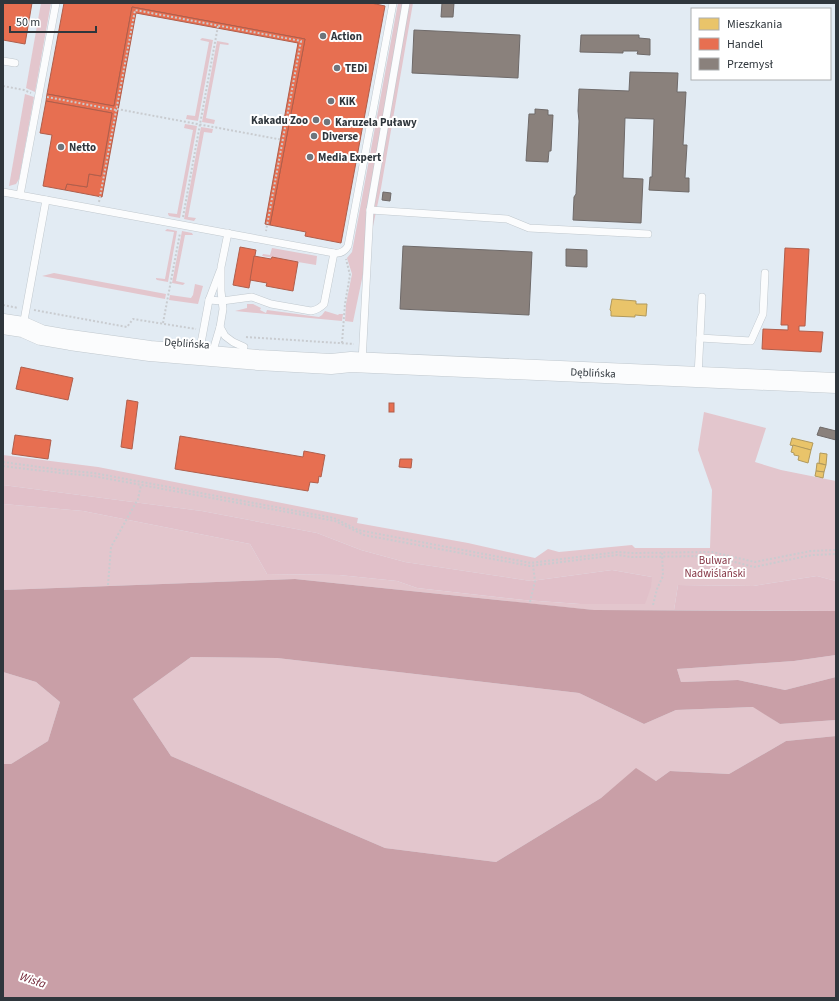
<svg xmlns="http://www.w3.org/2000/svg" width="839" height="1001" viewBox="0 0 839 1001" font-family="'Source Sans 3',sans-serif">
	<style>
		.green { fill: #e3c6cd }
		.forest { fill: #e1c0c9 }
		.water { fill: #c99fa7 }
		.homes { fill: #e9c46a; stroke: #b1995c }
		.shops { fill: #e76f51; stroke: #b05e4b }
		.industry { fill: #8a817c; stroke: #6f6a69 }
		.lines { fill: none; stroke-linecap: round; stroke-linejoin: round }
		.service-casing { stroke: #c0c8ce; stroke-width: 8 }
		.secondary-casing { stroke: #c0c8ce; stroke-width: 21 }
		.path { stroke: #c9ccd0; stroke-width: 2; stroke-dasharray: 2 2; stroke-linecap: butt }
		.service { stroke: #fbfcfd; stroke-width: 7 }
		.secondary { stroke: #fbfcfd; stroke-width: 20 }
		.poi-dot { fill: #6e757c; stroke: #fff; stroke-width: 1.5 }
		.labels { text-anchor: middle; stroke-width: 4; stroke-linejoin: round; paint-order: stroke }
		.poi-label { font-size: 11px; font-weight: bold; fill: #2f363c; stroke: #fff; text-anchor: start }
		.street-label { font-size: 11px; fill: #2f363c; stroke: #fff }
		.park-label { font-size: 11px; fill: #843443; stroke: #fff }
		.water-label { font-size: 12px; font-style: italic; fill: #702233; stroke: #fff }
	</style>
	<rect width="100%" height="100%" fill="#e2ebf3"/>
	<!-- green -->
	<g class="green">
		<polygon points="41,3 51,3 35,92 26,88"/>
		<polygon points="398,3 413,3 381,188 353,322 345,321 346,304 352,274 347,258 352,252"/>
		<polygon points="202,38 213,40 198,121 186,119 187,115 195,116 209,42 200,40"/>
		<polygon points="217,41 228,43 229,44 228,45 220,44 206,118 215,120 214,124 202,122"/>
		<polygon points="25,94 34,97 19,179 16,184 9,186"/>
		<polygon points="185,124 197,126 180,218 169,216 168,214 168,213 177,214 193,130 184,128"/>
		<polygon points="201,127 213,129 212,133 204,132 188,217 196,218 194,221 184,219"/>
		<polygon points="167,229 177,231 168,282 157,280 156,279 156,278 165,279 174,232 165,231"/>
		<polygon points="182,231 192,233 193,235 185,235 176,281 185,283 183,285 172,283"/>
		<polygon points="272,248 317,256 316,265 262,256 263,254 270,255"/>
		<polygon points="54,273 166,294 165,299 42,276"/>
		<polygon points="195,284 203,286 198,304 169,300 170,295 191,298 193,295"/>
		<polygon points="247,304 253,304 261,308 260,310 266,313 267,310 319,317 322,315 325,311 338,315 339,314 343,314 342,321 235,311 247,308"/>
		<polygon points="704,412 766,428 755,462 781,470 836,481 836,581 817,576 753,586 678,585 674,610 593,610 295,579 3,590 3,504 83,511 250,544 267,574 339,575 397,581 417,588 524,600 580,604 652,577 612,570 531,581 405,562 361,550 317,533 202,511 3,485 3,455 98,467 358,518 357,523 468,543 535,558 548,549 559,552 632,545 635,548 710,548 712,490 698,450"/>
		<polygon points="836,655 836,677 785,690 738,680 681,682 677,669 794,661"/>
		<polygon points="191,657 277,658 579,693 644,724 676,710 754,707 780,724 836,720 836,736 786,741 729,774 670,771 656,781 636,769 601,798 496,862 385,848 171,756 133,699"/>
		<polygon points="3,672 36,682 60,702 48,741 11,764 3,764"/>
	</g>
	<!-- forest -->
	<g class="forest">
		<polygon points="3,485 202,511 317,533 361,550 405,562 531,581 612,570 652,577 651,587 645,604 580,604 524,600 417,588 397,581 339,575 267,574 250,544 83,511 3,504"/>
		<polygon points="817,576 836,581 836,611 674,610 678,585 753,586"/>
	</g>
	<!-- water -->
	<polygon class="water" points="295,579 594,610 836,611 836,655 794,661 677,669 681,682 738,680 785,690 836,677 836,720 780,724 753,707 676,710 644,724 579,693 277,658 191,657 133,699 171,756 385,848 496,862 601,798 636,768 656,781 670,771 729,774 786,741 836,736 836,998 3,998 3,764 11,764 48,741 60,702 36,682 3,672 3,590"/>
	<!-- homes -->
	<g class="homes">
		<polygon points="612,299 636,301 636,304 647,304 646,316 635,315 635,317 611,316 611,311 610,310"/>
		<polygon points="792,438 813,443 811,450 790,445"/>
		<polygon points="793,445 811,450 808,463 798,460 799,456 794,455 794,453 791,452"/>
		<polygon points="820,453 827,454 826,465 819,463"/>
		<polygon points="817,463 826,465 824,472 816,471"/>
		<polygon points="816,471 824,472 823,478 815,476"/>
	</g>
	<!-- shops -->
	<g class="shops">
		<polygon points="3,3 32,3 25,44 3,40"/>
		<polygon points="64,3 371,3 385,6 341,243 305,236 306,232 270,225 305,39 132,7 114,106 47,94"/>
		<polygon points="132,7 305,39 270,225 265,224 298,43 136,13 102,197 65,190 67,184 87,187 89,174 101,176 112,113 46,101 47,94 114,106"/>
		<polygon points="46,101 112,113 101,176 89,174 87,187 67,184 65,190 43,186 52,135 40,133"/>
		<polygon points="240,247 256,250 249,288 233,285"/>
		<polygon points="785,248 809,249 805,326 799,326 799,331 823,332 821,352 762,349 763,329 788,330 788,325 781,325"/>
		<polygon points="254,256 271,259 272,257 298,262 293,291 266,286 267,283 250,280"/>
		<polygon points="21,367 73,378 68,400 16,389"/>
		<polygon points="127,400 138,402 132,449 121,447"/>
		<rect x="389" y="403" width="5" height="9"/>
		<polygon points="15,435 51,440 48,459 12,454"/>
		<polygon points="180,436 303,457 304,451 325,455 321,477 319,476 318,483 310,482 308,491 175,469"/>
		<polygon points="400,459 412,459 411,468 399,467"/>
	</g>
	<!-- industry -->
	<g class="industry">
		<polygon points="442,3 454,3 453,17 441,17"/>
		<polygon points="414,30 520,35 518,78 412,73"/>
		<polygon points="581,35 639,35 639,38 650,39 650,55 637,54 638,51 623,51 623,53 580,52"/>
		<polygon points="630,72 678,73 677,92 686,92 683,145 687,145 685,178 689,178 689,192 649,190 650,177 652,177 654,119 625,118 623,178 643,179 641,223 573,220 574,197 576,194 579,121 578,111 579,89 629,91"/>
		<polygon points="535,109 548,110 548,115 553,115 551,151 549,151 548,162 526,161 529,114 535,114"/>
		<polygon points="383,192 391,193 390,201 382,200"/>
		<polygon points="403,246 532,252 529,315 400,309"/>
		<polygon points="566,249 587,250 587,267 566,266"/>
		<polygon points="820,427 836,431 836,440 817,435"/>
	</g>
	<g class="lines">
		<!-- service casing -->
		<g class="service-casing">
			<g id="service">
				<polyline points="3,61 15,63"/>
				<path d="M 3,192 L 334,253 C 341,254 345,251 348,246 L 393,3"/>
				<polyline points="20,195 56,3"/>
				<polyline points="370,210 507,219 529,228 648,234"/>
				<polyline points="228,233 221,267 221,291 223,309 220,327 225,336 233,342 244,347"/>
				<path d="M 209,300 L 222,301 L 252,297 L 271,304 L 311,311 C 317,310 320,308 324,304 L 334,253"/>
				<polyline points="23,326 46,200"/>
				<polyline points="700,338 751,341 763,314 765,273"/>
				<polyline points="199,354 209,300 220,271"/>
				<polyline points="212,354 220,327"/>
				<polyline points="362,362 370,210 406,3"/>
				<polyline points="698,376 702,297"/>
			</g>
		</g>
		<!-- secondary casing -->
		<g class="secondary-casing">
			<g id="secondary">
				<path id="s1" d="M 3,324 L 23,327 L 41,335 L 70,340 L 150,351 L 258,360 L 331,364 L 351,362 L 836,383"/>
			</g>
		</g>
		<!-- path -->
		<g class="path">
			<polyline points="3,86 24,90 31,93"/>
			<polyline points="47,97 116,110"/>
			<polyline points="117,109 283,140"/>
			<polyline points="99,202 135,10 301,41 266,231"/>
			<polyline points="183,217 218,26"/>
			<polyline points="3,305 18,308"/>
			<polyline points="34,310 127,327 133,319 196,329"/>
			<polyline points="163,323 180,233"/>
			<polyline points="246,337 354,344"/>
			<polyline points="342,343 345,304 350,275 346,259"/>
			<polyline points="3,462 61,470 94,473 334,518 358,530 531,563 617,552 633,553 712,552 755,562 811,551 836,550"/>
			<polyline points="3,466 60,473 93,476 335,521 364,535 530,566 617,555 632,557 711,556 754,567 812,555 836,554"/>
			<polyline points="108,585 111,547 138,499 141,485"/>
			<polyline points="530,602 535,581 533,566"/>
			<polyline points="653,605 657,589 663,576 662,553"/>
		</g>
		<!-- service -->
		<use href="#service" class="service"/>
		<!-- secondary -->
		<use href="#secondary" class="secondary"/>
	</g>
	<!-- markers -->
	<g class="poi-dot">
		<circle cx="323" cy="36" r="4"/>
		<circle cx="337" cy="68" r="4"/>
		<circle cx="331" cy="101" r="4"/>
		<circle cx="316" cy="120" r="4"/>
		<circle cx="327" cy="122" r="4"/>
		<circle cx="314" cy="136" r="4"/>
		<circle cx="61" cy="147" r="4"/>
		<circle cx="310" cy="157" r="4"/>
	</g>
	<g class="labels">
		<!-- poi labels -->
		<g class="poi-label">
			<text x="331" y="40">Action</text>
			<text x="345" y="72">TEDi</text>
			<text x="339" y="105">KiK</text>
			<text x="308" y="124" text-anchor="end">Kakadu Zoo</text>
			<text x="335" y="126">Karuzela Puławy</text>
			<text x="322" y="140">Diverse</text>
			<text x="69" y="151">Netto</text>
			<text x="318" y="161">Media Expert</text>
		</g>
		<!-- street labels -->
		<g class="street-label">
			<text transform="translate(187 343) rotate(4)" y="4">Dęblińska</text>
			<text dy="4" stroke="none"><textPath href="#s1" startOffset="594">Dęblińska</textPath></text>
		</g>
		<!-- park labels -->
		<g class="park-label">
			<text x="715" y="564">Bulwar<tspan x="715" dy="13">Nadwiślański</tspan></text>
		</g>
		<!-- water labels -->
		<g class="water-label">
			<text transform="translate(33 980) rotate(19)" y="4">Wisła</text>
		</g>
	</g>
	<!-- border -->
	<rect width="839" height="1001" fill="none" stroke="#2f363c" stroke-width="8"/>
	<!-- legend -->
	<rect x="691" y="8" width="140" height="72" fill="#ffffff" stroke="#acafb1"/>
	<rect x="699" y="18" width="20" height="12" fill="#e9c46a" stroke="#acafb1"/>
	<text x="727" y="28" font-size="12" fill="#2f363c">Mieszkania</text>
	<rect x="699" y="38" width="20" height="12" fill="#e76f51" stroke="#acafb1"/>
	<text x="727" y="48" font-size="12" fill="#2f363c">Handel</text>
	<rect x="699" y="58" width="20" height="12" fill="#8a817c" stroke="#acafb1"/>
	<text x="727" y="68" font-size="12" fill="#2f363c">Przemysł</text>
	<!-- scale -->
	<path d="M10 26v6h86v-6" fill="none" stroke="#2f363c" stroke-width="2"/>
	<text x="16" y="26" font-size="12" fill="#2f363c" stroke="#ffffff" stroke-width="3" paint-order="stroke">50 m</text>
</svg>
